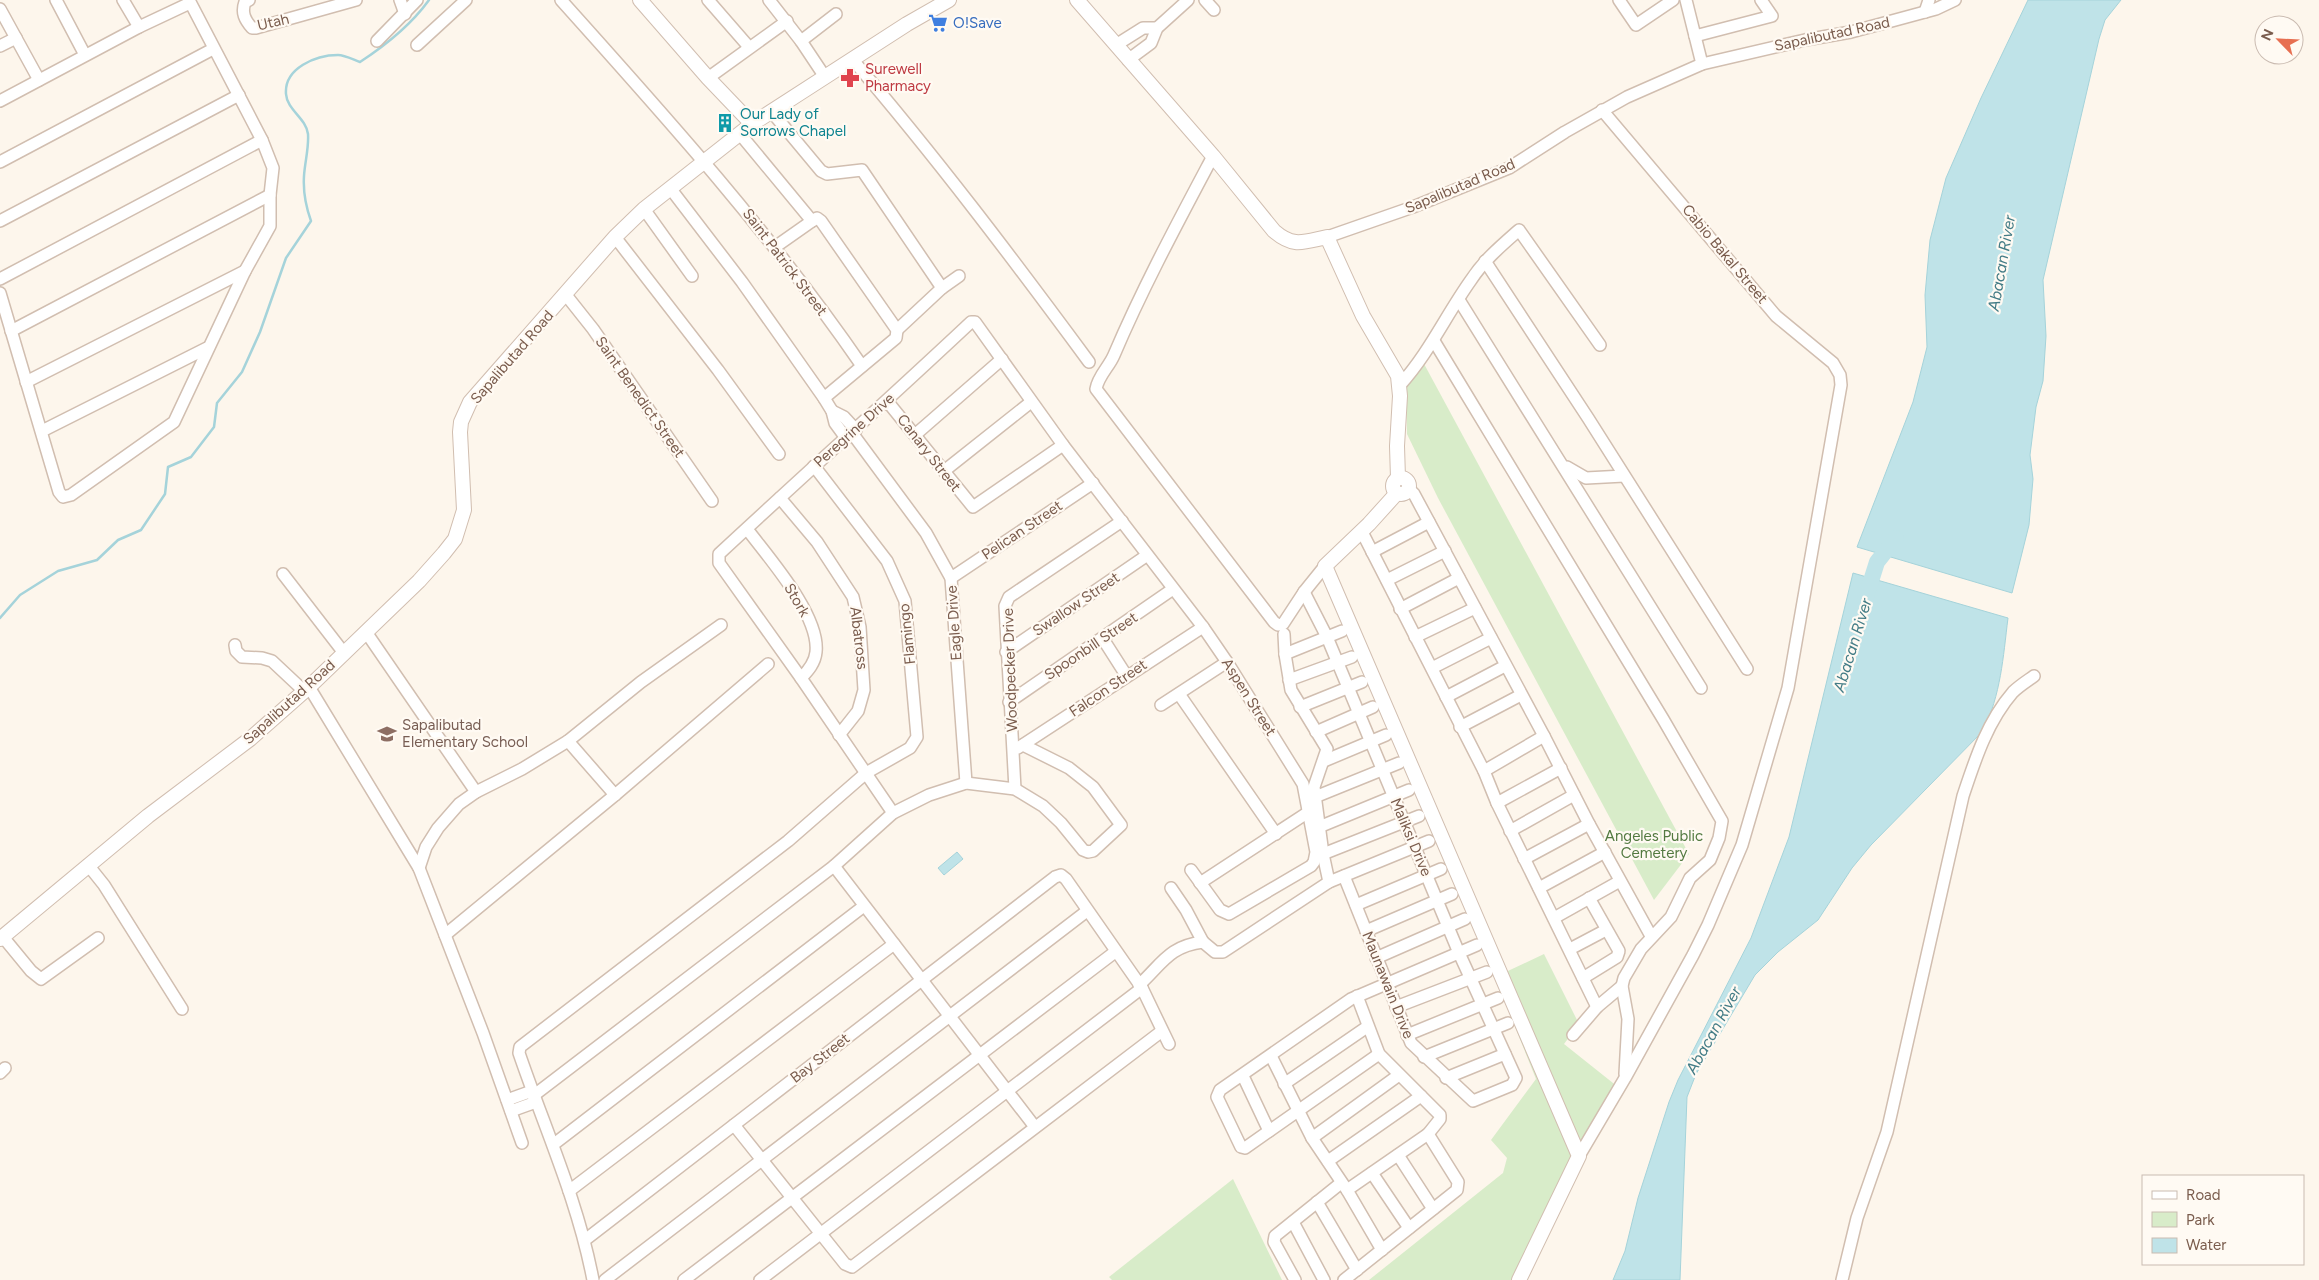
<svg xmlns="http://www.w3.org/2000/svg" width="2319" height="1280" viewBox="0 0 2319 1280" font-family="Figtree,sans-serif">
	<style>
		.green { fill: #d8ecc9 }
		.water { fill: #bfe3e8; stroke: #a5d3da }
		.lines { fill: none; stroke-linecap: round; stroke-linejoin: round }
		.stream { stroke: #a5d3da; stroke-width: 2.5 }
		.river { stroke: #bfe3e8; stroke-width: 16 }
		.minor-casing { stroke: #d1beb0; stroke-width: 14 }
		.tertiary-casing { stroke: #d1beb0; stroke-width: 16 }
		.minor { stroke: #fff; stroke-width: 11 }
		.tertiary { stroke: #fff; stroke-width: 14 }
		.labels { text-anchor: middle; stroke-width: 4.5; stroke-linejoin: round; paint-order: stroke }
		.street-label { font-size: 15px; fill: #7a5c4d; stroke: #fffaf3 }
		.shop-label { font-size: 15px; fill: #366cbe; stroke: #fffaf3; text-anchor: start }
		.health-label { font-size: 15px; fill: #be3a42; stroke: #fffaf3; text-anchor: start }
		.culture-label { font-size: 15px; fill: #0d838f; stroke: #fffaf3; text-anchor: start }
		.education-label { font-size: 15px; fill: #785e54; stroke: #fffaf3; text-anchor: start }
		.park-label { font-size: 15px; fill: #537a41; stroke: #fffaf3 }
		.water-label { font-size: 16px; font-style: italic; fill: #437c86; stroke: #fffaf3 }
	</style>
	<rect width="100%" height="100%" fill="#fdf6ec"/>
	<!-- green -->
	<g class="green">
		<polygon points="1423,362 1689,854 1654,900 1438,498 1407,434 1406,386"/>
		<polygon points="1544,954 1579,1024 1564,1044 1618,1087 1514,1280 1369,1280 1503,1173 1507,1158 1491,1140 1536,1079 1495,977"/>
		<polygon points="1233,1179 1282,1280 1112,1280 1109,1277"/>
	</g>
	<!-- water -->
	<g class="water">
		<polygon points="2028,0 2121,0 2105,20 2099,39 2043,280 2046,336 2043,381 2036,407 2030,455 2033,479 2029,525 2012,593 1857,547 1913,402 1927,347 1925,295 1930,240 1946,178 1981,98"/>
		<path d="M 1853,573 L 2008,618 C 2003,658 2001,694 1983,731 L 1871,845 L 1852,868 L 1818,920 L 1778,952 L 1755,975 L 1696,1074 L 1687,1097 L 1680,1280 L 1613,1280 L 1625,1251 L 1638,1198 L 1669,1102 L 1678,1080 L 1751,938 L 1789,837 Z"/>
		<polygon points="957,852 963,859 944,875 938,868"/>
	</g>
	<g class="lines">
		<!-- stream -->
		<path class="stream" d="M 0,618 L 20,595 L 58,571 L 97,560 L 118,540 L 141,530 L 165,494 L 168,467 L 191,457 L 214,427 L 217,403 L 242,372 L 260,332 L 286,258 L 311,221 C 306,207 303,191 304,176 C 305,161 309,148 308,134 C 306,118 287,110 286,94 C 284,68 316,55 338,55 C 345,55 354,60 360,62 C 386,45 411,25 429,0"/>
		<!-- river -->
		<polyline class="river" points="1865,600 1877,562 1896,538"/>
		<!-- minor casing -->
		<g class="minor-casing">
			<g id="minor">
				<polyline points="56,0 85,55"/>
				<polyline points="123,0 139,27"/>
				<path d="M 249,0 L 245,2 C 241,13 245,20 252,28 L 256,28 L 356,0"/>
				<polyline points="400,0 405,14"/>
				<path d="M 561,0 C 667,118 772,235 862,366"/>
				<polyline points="708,0 749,47"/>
				<polyline points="769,0 801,41 825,77"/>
				<polyline points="1205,0 1214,10"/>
				<polyline points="1619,0 1636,25 1673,0"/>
				<polyline points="1686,0 1702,64"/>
				<polyline points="0,9 39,80"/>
				<polyline points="1925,12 1929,0"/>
				<polyline points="1695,36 1772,16 1761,0"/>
				<polyline points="377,41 417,0"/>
				<polyline points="801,41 836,14"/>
				<polyline points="417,45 466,0"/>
				<polyline points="1116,45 1143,28 1157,28"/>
				<polyline points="0,46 16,38"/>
				<path d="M 852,59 C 936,157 1013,259 1089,362"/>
				<polyline points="1128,60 1151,43 1157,28 1188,0"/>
				<polyline points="708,78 787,21"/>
				<polyline points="0,101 139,27 190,3"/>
				<polyline points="771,111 821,171 827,174 862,170 942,288 897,330"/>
				<polyline points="740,134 812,221"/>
				<path d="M 1213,156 C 1178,222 1143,287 1114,355 C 1109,367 1098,376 1096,389 L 1274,622 L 1278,625 L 1283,624 L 1304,592 L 1325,566"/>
				<polyline points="0,162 213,49"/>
				<polyline points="670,188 742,282 793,354 824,398 832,411 835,423 846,438"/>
				<polyline points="644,209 692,276"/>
				<polyline points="0,221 239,95"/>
				<polyline points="615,237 718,370 779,454"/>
				<polyline points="1327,237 1413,207 1509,168 1565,132 1627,97 1702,64 1805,40 1851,32 1936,9 1955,0"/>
				<polyline points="775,247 812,221 817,218 821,221 897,330 896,338 824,398"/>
				<polyline points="1485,261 1588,418 1747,669"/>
				<polyline points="0,279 262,140"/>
				<polyline points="942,288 959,276"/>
				<polyline points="0,293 59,492 63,497 71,495 174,422 245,271 270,226 270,195 273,168 262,140 189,0"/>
				<polyline points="566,295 593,329 712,501"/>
				<polyline points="1459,300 1701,688"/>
				<polyline points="11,331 270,195"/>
				<polyline points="1434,341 1663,719 1722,821 1719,838 1710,860 1690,878 1671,917 1641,949 1624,978 1622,986 1628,1019 1625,1074"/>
				<polyline points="26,382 245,271"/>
				<path d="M 1400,385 C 1429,353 1446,315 1471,280 C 1484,260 1502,245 1519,230 L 1600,345"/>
				<polyline points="887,401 973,507 1063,445"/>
				<polyline points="832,411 844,417 856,430"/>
				<polyline points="42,431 207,348"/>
				<polyline points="852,433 926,533 951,578 966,783"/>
				<polyline points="916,434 1002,359"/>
				<polyline points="1567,467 1586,478 1624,476"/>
				<polyline points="944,471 1031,402"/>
				<polyline points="1409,489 1414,494 1544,736 1589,824 1651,936"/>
				<polyline points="780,498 817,542 853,597 860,627 864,690 858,711 839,735"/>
				<path d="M 747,529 C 768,557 820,615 816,652 C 815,663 808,671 801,678"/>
				<polyline points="1362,532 1484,771 1497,803 1597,1007"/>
				<polyline points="1372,552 1429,522"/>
				<polyline points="283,574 344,653"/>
				<polyline points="951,578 1093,483"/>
				<polyline points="1387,580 1445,551"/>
				<polyline points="1304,592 1327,637 1459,953 1516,1078 1512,1085 1473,1101 1411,1043 1344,876"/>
				<polyline points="1400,609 1459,578"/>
				<polyline points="366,632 476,792"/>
				<polyline points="1284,634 1285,654 1291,690 1327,749 1314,787 1323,854 1329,882"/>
				<polyline points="1415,637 1475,608"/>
				<polyline points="1103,639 1126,675"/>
				<polyline points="235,645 236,651 242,657 262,658 272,661 304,691"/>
				<polyline points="1006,652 1146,556"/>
				<polyline points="1285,654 1342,631"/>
				<polyline points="1432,668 1491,638"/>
				<polyline points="1289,680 1352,657"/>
				<polyline points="309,687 419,868 483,1033 522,1143"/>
				<polyline points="1179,694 1276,834"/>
				<polyline points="1446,697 1505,666"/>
				<polyline points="1009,702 1173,589"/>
				<polyline points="1161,705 1227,662"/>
				<polyline points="1300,707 1362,682"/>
				<polyline points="1460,727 1521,695"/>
				<polyline points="1316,732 1373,707"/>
				<polyline points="568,741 615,795"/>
				<polyline points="1018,748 1203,627"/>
				<polyline points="1324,761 1386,735"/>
				<polyline points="1484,771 1544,736"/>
				<polyline points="1015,789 1005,606 1009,597 1122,521"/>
				<polyline points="1315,797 1399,763"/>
				<polyline points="1497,803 1561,768"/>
				<path d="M 893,813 L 801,678 L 719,563 L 719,554 C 803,476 888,400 971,322 L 975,322 L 1063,445 L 1203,627 L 1227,662 L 1303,784 L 1316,852 L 1314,862 L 1311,866 L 1229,914 L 1220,910 L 1191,870"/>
				<polyline points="1319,827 1409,790"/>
				<polyline points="1510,831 1574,795"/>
				<polyline points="1323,854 1419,816"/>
				<polyline points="1524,859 1589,824"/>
				<polyline points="88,865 104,885 182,1009"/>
				<polyline points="834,866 1035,1127"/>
				<polyline points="419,868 426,847 438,828 459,804 476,792 522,769 568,741 641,682 721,625"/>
				<polyline points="1200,883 1307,813"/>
				<polyline points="1171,888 1186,910 1203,942"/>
				<polyline points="1539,888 1605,852"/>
				<polyline points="1356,905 1441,869"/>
				<polyline points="1554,918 1620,881"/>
				<polyline points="1366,931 1452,894"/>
				<polyline points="445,935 615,795 768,664"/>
				<polyline points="3,937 31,971 41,979 98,938"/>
				<polyline points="1570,949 1606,930"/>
				<polyline points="1376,958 1465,919"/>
				<polyline points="1583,978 1617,957 1619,951 1589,898"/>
				<path d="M 1139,985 C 1162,964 1169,946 1203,942 L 1215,952 L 1223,952 L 1329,882 L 1429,841"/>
				<polyline points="1396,1007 1487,972"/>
				<polyline points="1407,1035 1498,998"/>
				<polyline points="1573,1035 1597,1007 1622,986"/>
				<polyline points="1379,1054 1245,1148 1241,1147 1217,1097 1220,1090 1351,999 1477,945"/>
				<polyline points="1271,1056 1312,1138 1347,1190 1382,1250"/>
				<polyline points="1424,1057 1508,1023"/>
				<polyline points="0,1073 5,1068"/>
				<polyline points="1243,1076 1269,1131"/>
				<polyline points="1446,1078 1505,1054"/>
				<polyline points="1284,1084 1367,1027"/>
				<polyline points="533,1096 834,866 893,813 929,795 966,783 1015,789 1043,806 1061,823 1083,850 1088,852 1093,851 1121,825 1093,787 1069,768 1023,745"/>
				<polyline points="507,1100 532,1091"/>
				<polyline points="511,1111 536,1102"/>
				<polyline points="734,1125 845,1264 852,1267 1162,1031"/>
				<polyline points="1312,1138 1399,1075"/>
				<polyline points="554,1144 864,906"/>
				<polyline points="1398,1155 1433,1209"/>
				<polyline points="1579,1156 1625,1078 1693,955 1708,925 1742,845 1788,688 1841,385 1840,375 1833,363 1776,316 1602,110"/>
				<polyline points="1328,1161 1421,1096"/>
				<polyline points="1372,1173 1409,1228"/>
				<polyline points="1347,1190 1428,1134 1440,1119 1440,1115 1379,1054 1357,996"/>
				<polyline points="569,1191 894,944"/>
				<polyline points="1317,1202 1357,1270"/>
				<polyline points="1293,1222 1324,1280"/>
				<polyline points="585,1240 1055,877 1061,875 1066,879 1142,988 1169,1044"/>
				<path d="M 593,1280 C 578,1201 545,1129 519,1053 L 520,1047 L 788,841 L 866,773 L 910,748 L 917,737 L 905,601 L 887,561 L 814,466"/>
				<polyline points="605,1280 1087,911"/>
				<polyline points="684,1280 1115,952"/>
				<polyline points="760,1280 1142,988"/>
				<polyline points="1295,1280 1274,1242 1275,1236 1341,1183"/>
				<polyline points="1344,1280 1457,1190 1458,1182 1428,1134"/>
				<path d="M 1842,1280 L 1857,1218 L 1887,1132 L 1963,796 C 1975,760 1987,722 2013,692 C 2019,686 2027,681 2034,676"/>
			</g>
		</g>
		<!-- tertiary casing -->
		<g class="tertiary-casing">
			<g id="tertiary">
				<polyline points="640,0 708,78 752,124"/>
				<path d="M 1077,0 L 1213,156 L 1274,231 C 1294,248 1303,242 1327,237 L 1363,316 L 1398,376 L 1400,396 L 1397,446 L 1398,478"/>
				<circle cx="1401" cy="486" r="8"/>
				<polyline points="1397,493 1369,524 1325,566 1579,1156 1519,1280"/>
				<polyline points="0,939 148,816 250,739 309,687 419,581 444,553 455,539 464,510 460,432 461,422 470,402 615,237 644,209 752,124 907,24 949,0"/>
			</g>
		</g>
		<!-- minor -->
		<use href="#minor" class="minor"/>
		<!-- tertiary -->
		<use href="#tertiary" class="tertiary"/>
	</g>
	<!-- icons -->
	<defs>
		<g id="supermarket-bare" transform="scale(1.5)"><path d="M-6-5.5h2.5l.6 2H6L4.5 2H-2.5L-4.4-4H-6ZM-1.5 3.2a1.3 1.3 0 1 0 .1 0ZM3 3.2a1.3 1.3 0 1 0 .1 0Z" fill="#3f7fe0" stroke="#fffaf3" stroke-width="2.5" paint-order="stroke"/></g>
		<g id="pharmacy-bare" transform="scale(1.5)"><path d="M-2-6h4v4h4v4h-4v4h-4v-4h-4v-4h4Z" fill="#e0444e" stroke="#fffaf3" stroke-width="2.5" paint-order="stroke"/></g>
		<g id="building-bare" transform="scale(1.5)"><path d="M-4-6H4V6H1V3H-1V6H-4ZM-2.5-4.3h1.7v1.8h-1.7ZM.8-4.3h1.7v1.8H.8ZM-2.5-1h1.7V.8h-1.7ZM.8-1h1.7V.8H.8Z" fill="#0f9aa8" stroke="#fffaf3" stroke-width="2.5" paint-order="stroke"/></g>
		<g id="school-bare" transform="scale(1.5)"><path d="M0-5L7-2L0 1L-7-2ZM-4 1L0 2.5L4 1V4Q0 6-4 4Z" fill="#8d6e63" stroke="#fffaf3" stroke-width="2.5" paint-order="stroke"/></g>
	</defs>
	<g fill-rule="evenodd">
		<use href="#supermarket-bare" x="938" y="23"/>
		<use href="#pharmacy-bare" x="850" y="78"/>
		<use href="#building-bare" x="725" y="123"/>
		<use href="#school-bare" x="387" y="734"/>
	</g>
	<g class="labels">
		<!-- street labels -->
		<g class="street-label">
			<text transform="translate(273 22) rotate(-13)" y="5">Utah</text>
			<text transform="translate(1832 34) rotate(-12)" y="5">Sapalibutad Road</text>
			<text transform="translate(1460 186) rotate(-23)" y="5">Sapalibutad Road</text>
			<text transform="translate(1725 254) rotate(50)" y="5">Cabio Bakal Street</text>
			<text transform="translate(785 262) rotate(53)" y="5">Saint Patrick Street</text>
			<text transform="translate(512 357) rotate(-49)" y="5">Sapalibutad Road</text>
			<text transform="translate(640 397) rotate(55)" y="5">Saint Benedict Street</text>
			<text transform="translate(854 430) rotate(-42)" y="5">Peregrine Drive</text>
			<text transform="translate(929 453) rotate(52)" y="5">Canary Street</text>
			<text transform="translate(1022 530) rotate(-34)" y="5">Pelican Street</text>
			<text transform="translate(797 600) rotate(60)" y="5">Stork</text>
			<text transform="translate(1076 604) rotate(-34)" y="5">Swallow Street</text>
			<text transform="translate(954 623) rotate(-94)" y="5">Eagle Drive</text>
			<text transform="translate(907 634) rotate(-96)" y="5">Flamingo</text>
			<text transform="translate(859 638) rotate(83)" y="5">Albatross</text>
			<text transform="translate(1091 646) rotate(-34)" y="5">Spoonbill Street</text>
			<text transform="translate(1010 670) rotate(-92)" y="5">Woodpecker Drive</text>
			<text transform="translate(1108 688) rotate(-34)" y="5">Falcon Street</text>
			<text transform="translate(1249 697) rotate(58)" y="5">Aspen Street</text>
			<text transform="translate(289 702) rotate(-42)" y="5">Sapalibutad Road</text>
			<text transform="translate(1411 837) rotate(67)" y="5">Maliksi Drive</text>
			<text transform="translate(1388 985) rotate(68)" y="5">Maunawain Drive</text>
			<text transform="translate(820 1058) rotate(-38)" y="5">Bay Street</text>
		</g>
		<!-- shop labels -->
		<g class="shop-label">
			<text x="953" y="28">O!Save</text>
		</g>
		<!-- health labels -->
		<g class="health-label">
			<text x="865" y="74">Surewell<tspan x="865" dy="17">Pharmacy</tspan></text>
		</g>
		<!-- culture labels -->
		<g class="culture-label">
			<text x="740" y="119">Our Lady of<tspan x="740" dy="17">Sorrows Chapel</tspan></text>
		</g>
		<!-- education labels -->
		<g class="education-label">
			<text x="402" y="730">Sapalibutad<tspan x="402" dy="17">Elementary School</tspan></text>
		</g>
		<!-- park labels -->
		<g class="park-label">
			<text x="1654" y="841">Angeles Public<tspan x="1654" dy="17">Cemetery</tspan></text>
		</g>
		<!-- water labels -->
		<g class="water-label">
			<text transform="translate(2001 263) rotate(-80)" y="6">Abacan River</text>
			<text transform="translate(1852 645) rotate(-73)" y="6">Abacan River</text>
			<text transform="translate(1713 1030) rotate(-61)" y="6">Abacan River</text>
		</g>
	</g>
	<!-- legend -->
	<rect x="2142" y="1175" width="162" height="90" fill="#fffaf3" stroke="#cabbb1"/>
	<rect x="2152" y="1191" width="25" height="8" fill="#ffffff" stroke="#cabbb1"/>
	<text x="2186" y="1200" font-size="15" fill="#7a5c4d">Road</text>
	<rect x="2152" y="1212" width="25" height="15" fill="#d8ecc9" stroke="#cabbb1"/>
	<text x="2186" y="1225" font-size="15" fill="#7a5c4d">Park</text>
	<rect x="2152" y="1238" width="25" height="15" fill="#bfe3e8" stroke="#cabbb1"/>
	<text x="2186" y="1250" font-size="15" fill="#7a5c4d">Water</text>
	<!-- north arrow -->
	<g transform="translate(2279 40) rotate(294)"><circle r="24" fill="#fffaf3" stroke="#cabbb1"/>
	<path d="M0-4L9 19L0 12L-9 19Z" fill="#e76f51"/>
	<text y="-8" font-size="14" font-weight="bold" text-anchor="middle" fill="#7a5c4d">N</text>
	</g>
</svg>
